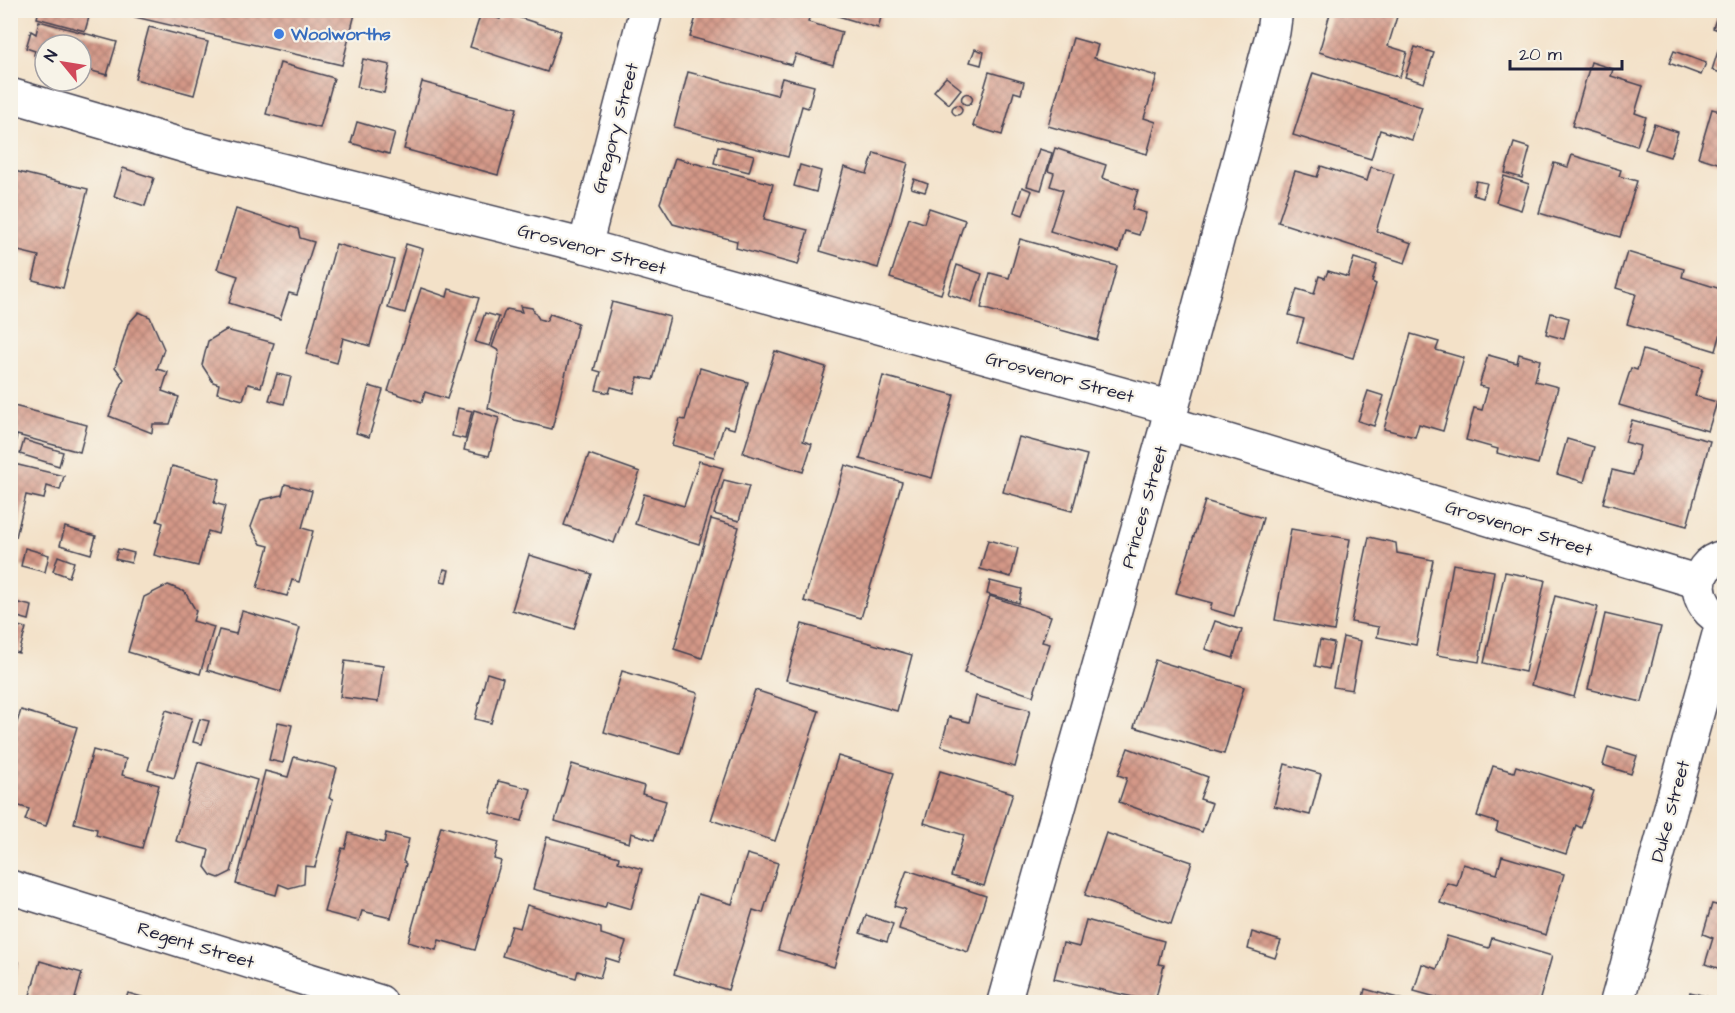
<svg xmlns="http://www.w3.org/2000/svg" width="1735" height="1013" viewBox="0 0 1735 1013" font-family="'Architects Daughter',sans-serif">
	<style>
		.building { fill: url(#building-cross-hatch) }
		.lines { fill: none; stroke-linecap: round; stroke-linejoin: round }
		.minor-casing { stroke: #413f50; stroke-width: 36 }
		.tertiary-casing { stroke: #413f50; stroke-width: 36 }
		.minor { stroke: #fff; stroke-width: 33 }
		.tertiary { stroke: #fff; stroke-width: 33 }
		.shop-dot { fill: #3f7fe0; stroke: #f7f3e8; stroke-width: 2 }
		.labels { text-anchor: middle; stroke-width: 4.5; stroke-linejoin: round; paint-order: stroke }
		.shop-label { font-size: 18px; font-weight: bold; fill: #366cbe; stroke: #f7f3e8; text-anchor: start }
		.street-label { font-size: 18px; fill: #22223b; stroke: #f7f3e8 }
	</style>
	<defs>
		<pattern id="building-cross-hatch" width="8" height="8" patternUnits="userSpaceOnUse" patternTransform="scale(1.5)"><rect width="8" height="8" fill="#d49887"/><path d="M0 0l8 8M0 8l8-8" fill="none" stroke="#ac7c70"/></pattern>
	</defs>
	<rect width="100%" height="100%" fill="#f7f3e8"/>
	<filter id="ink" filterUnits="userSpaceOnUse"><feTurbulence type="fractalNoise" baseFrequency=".0167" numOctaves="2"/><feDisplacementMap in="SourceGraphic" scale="12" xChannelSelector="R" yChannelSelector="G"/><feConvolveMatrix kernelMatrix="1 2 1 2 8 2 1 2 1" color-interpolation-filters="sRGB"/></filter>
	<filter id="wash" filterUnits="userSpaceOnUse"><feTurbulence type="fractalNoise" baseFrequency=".008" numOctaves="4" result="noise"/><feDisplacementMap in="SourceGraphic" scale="24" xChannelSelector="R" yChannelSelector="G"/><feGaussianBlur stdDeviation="1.35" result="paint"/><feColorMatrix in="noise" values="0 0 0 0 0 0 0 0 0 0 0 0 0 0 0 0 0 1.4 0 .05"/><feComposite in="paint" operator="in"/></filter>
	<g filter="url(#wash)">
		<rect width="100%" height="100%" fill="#f3e1c8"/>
		<g id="blocks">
			<!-- building -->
			<g class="building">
				<polygon points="39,10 91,10 85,31 37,18"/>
				<polygon points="137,10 356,10 342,65 135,17"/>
				<polygon points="698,10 811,10 808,22 842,32 833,65 796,54 792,65 690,37"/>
				<polygon points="840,10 883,10 878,28 838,16"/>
				<polygon points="1331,10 1399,10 1388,46 1407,52 1400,77 1319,52"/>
				<polygon points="1719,10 1724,10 1724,74 1712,70 1724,32 1713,28"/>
				<polygon points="502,12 561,31 547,72 470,47 481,13 500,19"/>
				<polygon points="39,21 117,42 107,75 81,68 81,45 45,45 45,58 34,55 35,51 26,48 31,31 36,34"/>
				<polygon points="149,27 208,42 194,95 135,79"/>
				<polygon points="1073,38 1098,45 1094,58 1157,76 1144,118 1156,122 1147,154 1048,126"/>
				<polygon points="1415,47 1434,53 1424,83 1405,77"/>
				<polygon points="975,49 984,52 981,65 970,62"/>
				<polygon points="1674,51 1706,63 1701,75 1669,63"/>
				<polygon points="363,59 390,65 384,93 357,87"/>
				<polygon points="1591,62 1613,69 1611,76 1643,86 1635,113 1646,117 1637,146 1572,126"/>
				<polygon points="280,63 334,78 320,128 266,114"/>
				<polygon points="688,72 777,95 782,78 814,86 808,108 802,106 788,157 674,127"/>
				<polygon points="989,72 1024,82 1021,94 1014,92 1002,135 973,126"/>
				<polygon points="1313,73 1422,107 1412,140 1380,130 1371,159 1293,135"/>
				<polygon points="946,77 961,89 949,104 934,91"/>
				<polygon points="422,82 517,108 498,175 404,149"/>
				<circle cx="967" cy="99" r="5.5"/>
				<circle cx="957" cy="110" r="5"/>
				<polygon points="1712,109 1724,112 1724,165 1698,157"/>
				<polygon points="357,122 395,133 389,154 351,143"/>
				<polygon points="1654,124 1678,132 1670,157 1645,149"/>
				<polygon points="1514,143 1530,148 1522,178 1505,173"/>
				<polygon points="718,146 754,155 749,172 714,163"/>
				<polygon points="1055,148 1106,165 1102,178 1138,190 1132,209 1146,213 1139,235 1125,231 1119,252 1050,231 1063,190 1050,186 1054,173 1048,171"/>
				<polygon points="1039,149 1052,153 1041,190 1027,186"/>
				<polygon points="874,153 908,163 878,268 820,251 844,167 867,174"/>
				<polygon points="1572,155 1621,170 1619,176 1637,181 1620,237 1539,213 1554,163 1568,167"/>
				<polygon points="675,158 773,184 764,219 808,230 798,265 736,248 737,241 673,224 660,203"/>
				<polygon points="800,165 821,171 816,192 794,186"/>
				<polygon points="1321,166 1367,181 1371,167 1394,174 1376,231 1412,243 1405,263 1278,222 1295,171 1317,177"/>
				<polygon points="123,168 154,178 145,206 114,196"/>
				<polygon points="10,170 88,189 63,288 33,280 39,256 10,249"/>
				<polygon points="1504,176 1529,184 1521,210 1496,202"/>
				<polygon points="914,179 928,184 925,192 911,188"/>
				<polygon points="1476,181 1487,183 1483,198 1473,195"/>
				<polygon points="1022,187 1032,191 1023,215 1014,212"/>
				<polygon points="929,208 965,220 941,294 890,278 909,218 924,223"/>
				<polygon points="236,209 298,229 300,238 314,242 297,295 289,293 280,319 229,303 238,276 217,269"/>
				<polygon points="1020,239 1117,266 1097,340 981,308 990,273 1009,278"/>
				<polygon points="336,244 394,260 370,346 343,338 337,363 306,354"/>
				<polygon points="406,244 423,249 405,313 388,308"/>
				<polygon points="1627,252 1684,269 1682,277 1724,290 1724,322 1716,351 1627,324 1636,294 1616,288"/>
				<polygon points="1354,258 1377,265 1372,282 1376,284 1353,358 1297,342 1304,319 1289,315 1297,289 1314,294 1319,276 1325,278 1328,271 1348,277"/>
				<polygon points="957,265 982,274 972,302 948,294"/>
				<polygon points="421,288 447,297 449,289 479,298 447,399 425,392 422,402 388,391"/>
				<polygon points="612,302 670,317 653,380 638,377 634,393 611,387 609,393 596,390 601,372 594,370"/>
				<polygon points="520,306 532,308 539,319 546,321 550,314 578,323 552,429 515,420 488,408 499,351 492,347 504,313 507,309 522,312"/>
				<polygon points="139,312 150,317 164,349 157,369 168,372 162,391 179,397 170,424 153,424 152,433 109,416 124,379 115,367 128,324"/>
				<polygon points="485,313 499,317 490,346 475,342"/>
				<polygon points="1551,313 1569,318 1564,339 1546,334"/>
				<polygon points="226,330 274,343 261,387 248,384 243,400 217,393 219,384 213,382 202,365 208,341"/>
				<polygon points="1411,334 1439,342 1436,350 1464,358 1443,431 1419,424 1415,437 1384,429"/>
				<polygon points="1643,350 1703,368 1695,396 1717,402 1708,431 1619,405 1631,368 1637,370"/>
				<polygon points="775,351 826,367 803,441 812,444 803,472 743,453"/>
				<polygon points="1519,354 1540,360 1535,381 1558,387 1538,464 1497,453 1498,449 1466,440 1474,408 1482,410 1488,388 1479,386 1488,355 1517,363"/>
				<polygon points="700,368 748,382 734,429 724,426 714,457 672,445 680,419 685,420"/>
				<polygon points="277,374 291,377 284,404 269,400"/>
				<polygon points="883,376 954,395 932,478 860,459"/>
				<polygon points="369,386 383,390 369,437 356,433"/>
				<polygon points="1368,391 1384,396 1374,426 1358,421"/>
				<polygon points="10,405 87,425 80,452 17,435 14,447 10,446"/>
				<polygon points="458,408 472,411 465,439 452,436"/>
				<polygon points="474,410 499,418 489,456 464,450"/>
				<polygon points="1632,420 1710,441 1687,526 1603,503 1612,470 1633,475 1640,446 1625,442"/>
				<polygon points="1019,437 1087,455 1072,511 1003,492"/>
				<polygon points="1567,439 1594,447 1584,482 1557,474"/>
				<polygon points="24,440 63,452 59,466 20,454"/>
				<polygon points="589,454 640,472 614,543 564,525"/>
				<polygon points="699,461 723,468 699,544 635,524 644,494 684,506"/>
				<polygon points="14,464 64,476 60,490 47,486 44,499 26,495 16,537 10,536 10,471"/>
				<polygon points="845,465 902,482 861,618 804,601"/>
				<polygon points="172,466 220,479 214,503 225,506 218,534 208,531 198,566 154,555 163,523 157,521"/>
				<polygon points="724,480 749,486 739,521 714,514"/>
				<polygon points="285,484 312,491 302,528 313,531 299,582 292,580 287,596 257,588 269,546 261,544 251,527 261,500 282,495"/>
				<polygon points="1205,501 1263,518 1234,616 1210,609 1212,603 1176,593"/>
				<polygon points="711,519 739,527 702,658 674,649"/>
				<polygon points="65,527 96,536 91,554 60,545"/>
				<polygon points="1291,529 1350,539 1334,631 1275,620"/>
				<polygon points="1369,537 1396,543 1397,553 1433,560 1416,645 1377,637 1379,627 1351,622"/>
				<polygon points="988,540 1018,548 1011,577 980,569"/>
				<polygon points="25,548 49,555 45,572 21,566"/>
				<polygon points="118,549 134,553 131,563 115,559"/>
				<polygon points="529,555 592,574 574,629 512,610"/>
				<polygon points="58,556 74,562 69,577 53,571"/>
				<polygon points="1453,564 1494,571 1479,662 1437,655"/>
				<polygon points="444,569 449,570 446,582 441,581"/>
				<polygon points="1505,572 1545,580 1525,672 1484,663"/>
				<polygon points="990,581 1022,589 1019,603 987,594"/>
				<polygon points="168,585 185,592 196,611 193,621 214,627 200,674 128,652 144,597"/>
				<polygon points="990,596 1051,616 1042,642 1050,644 1033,696 964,673"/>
				<polygon points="1555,596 1598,607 1574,697 1531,685"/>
				<polygon points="10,601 32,606 29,620 10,615"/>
				<polygon points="242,611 300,628 281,692 207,670 219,630 236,634"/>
				<polygon points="1605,614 1661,627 1642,702 1588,689"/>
				<polygon points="1215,621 1242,630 1233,658 1205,649"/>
				<polygon points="10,624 26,628 19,653 10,651"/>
				<polygon points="802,624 912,655 897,711 786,680"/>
				<polygon points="1343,637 1361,641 1352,690 1333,687"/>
				<polygon points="1320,640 1334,643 1329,669 1315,666"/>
				<polygon points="1155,660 1244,687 1224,754 1134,727"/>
				<polygon points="345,661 383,666 378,702 340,697"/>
				<polygon points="622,671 698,693 680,754 604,732"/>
				<polygon points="487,673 503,678 491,723 475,719"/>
				<polygon points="755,690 819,711 775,841 711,820"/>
				<polygon points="976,696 1030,710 1015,767 941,746 949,717 969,722"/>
				<polygon points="21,710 77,727 46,826 25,820 29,809 10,803 10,744"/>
				<polygon points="166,710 192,718 174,778 148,770"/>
				<polygon points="200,719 209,721 202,744 193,742"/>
				<polygon points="278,722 292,725 283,763 269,760"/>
				<polygon points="1608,747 1637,756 1631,774 1603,765"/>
				<polygon points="1128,748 1208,777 1200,799 1212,803 1202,832 1119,802 1127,778 1118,775"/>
				<polygon points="93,750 126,759 122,775 159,785 142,848 96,835 97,829 74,823"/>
				<polygon points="838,756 894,773 834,967 778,950"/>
				<polygon points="294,757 337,768 329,798 333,799 315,867 305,866 304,884 289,888 279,884 276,895 236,884 265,771 288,777"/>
				<polygon points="198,762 257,780 231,872 219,878 211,875 205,867 209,850 176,841"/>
				<polygon points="572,764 644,786 642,794 666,801 654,840 631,833 629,843 555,821"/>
				<polygon points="1285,764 1321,774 1310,815 1274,806"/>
				<polygon points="1493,766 1514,772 1516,766 1594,791 1581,828 1576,825 1566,854 1496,831 1498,823 1477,816"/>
				<polygon points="940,771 1013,793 984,886 951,876 964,835 924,823"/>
				<polygon points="498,781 531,789 522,821 490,813"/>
				<polygon points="441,826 499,842 494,859 501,861 475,950 439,940 436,950 408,942"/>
				<polygon points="349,833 384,843 386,833 409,839 403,861 406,864 391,918 362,911 359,921 324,912 342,848 345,849"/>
				<polygon points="1106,833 1192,862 1171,924 1085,895"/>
				<polygon points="547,837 619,857 618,862 642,869 631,909 607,902 605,908 533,889"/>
				<polygon points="747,854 778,863 763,913 753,910 728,990 674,974 698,894 732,904"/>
				<polygon points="1502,856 1564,874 1546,935 1440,903 1447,883 1457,886 1463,864 1497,874"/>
				<polygon points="907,870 986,896 968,952 899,929 905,909 894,906"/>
				<polygon points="1712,904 1724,907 1724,970 1705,964 1713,938 1703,934"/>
				<polygon points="527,905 601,928 601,934 626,942 619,962 606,958 600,978 578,971 576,978 502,956 512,926 520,928"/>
				<polygon points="866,915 893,924 887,942 860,933"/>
				<polygon points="1086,920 1164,941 1158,964 1164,965 1155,1002 1054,979 1063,943 1079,947"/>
				<polygon points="1252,932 1281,941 1275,958 1248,949"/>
				<polygon points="1447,936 1489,948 1492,938 1552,956 1539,1002 1454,1002 1414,991 1422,964 1437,969"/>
				<polygon points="10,960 19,962 11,987 10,987"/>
				<polygon points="40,961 82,973 74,1002 28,1002"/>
				<polygon points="1365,989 1412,1002 1362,1002"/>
				<polygon points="1690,992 1724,1001 1724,1002 1687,1002"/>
				<polygon points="128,993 159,1002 125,1002"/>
			</g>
		</g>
	</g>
	<g filter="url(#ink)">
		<use href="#blocks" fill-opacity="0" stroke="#413f50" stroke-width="1.5"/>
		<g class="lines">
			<!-- minor casing -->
			<g class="minor-casing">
				<g id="minor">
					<polyline points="10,95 185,146 585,246 1172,408"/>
					<polyline points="585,246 646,10"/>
					<polyline points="1168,423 1699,582"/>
					<path d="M 1724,557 C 1689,564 1693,610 1724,620"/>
					<polyline points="1004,1002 1172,408 1273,32 1276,10"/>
					<polyline points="1617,1002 1723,620"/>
				</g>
			</g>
			<!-- tertiary casing -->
			<g class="tertiary-casing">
				<polyline id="tertiary" points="10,887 380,1002"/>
			</g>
			<!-- minor -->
			<use href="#minor" class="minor"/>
			<!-- tertiary -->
			<use href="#tertiary" class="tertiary"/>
		</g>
	</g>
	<!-- markers -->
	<circle class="shop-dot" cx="279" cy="34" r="6"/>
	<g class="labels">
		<!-- shop labels -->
		<g class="shop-label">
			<text x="291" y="40">Woolworths</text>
		</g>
		<!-- street labels -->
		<g class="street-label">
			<text transform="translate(615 128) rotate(-75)" y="6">Gregory Street</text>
			<text transform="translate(592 249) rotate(15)" y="6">Grosvenor Street</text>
			<text transform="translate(1060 377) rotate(15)" y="6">Grosvenor Street</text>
			<text transform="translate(1144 507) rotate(-74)" y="6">Princes Street</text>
			<text transform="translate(1519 528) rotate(17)" y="6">Grosvenor Street</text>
			<text transform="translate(1670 811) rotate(-75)" y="6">Duke Street</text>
			<text transform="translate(196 945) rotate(17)" y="6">Regent Street</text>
		</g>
	</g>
	<!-- margin -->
	<rect width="1735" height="1013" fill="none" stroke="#f7f3e8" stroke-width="36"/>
	<!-- north arrow -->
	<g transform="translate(63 63) rotate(300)"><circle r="28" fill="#f7f3e8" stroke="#a29fa3" stroke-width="1.5"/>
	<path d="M0-4.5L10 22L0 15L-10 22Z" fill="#d1495b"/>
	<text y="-9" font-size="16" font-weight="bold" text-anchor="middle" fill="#22223b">N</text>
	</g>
	<!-- scale -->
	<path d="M1510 60v9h112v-9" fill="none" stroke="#22223b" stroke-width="3"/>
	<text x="1519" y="60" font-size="18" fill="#22223b" stroke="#f7f3e8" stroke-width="4.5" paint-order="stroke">20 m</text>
</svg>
